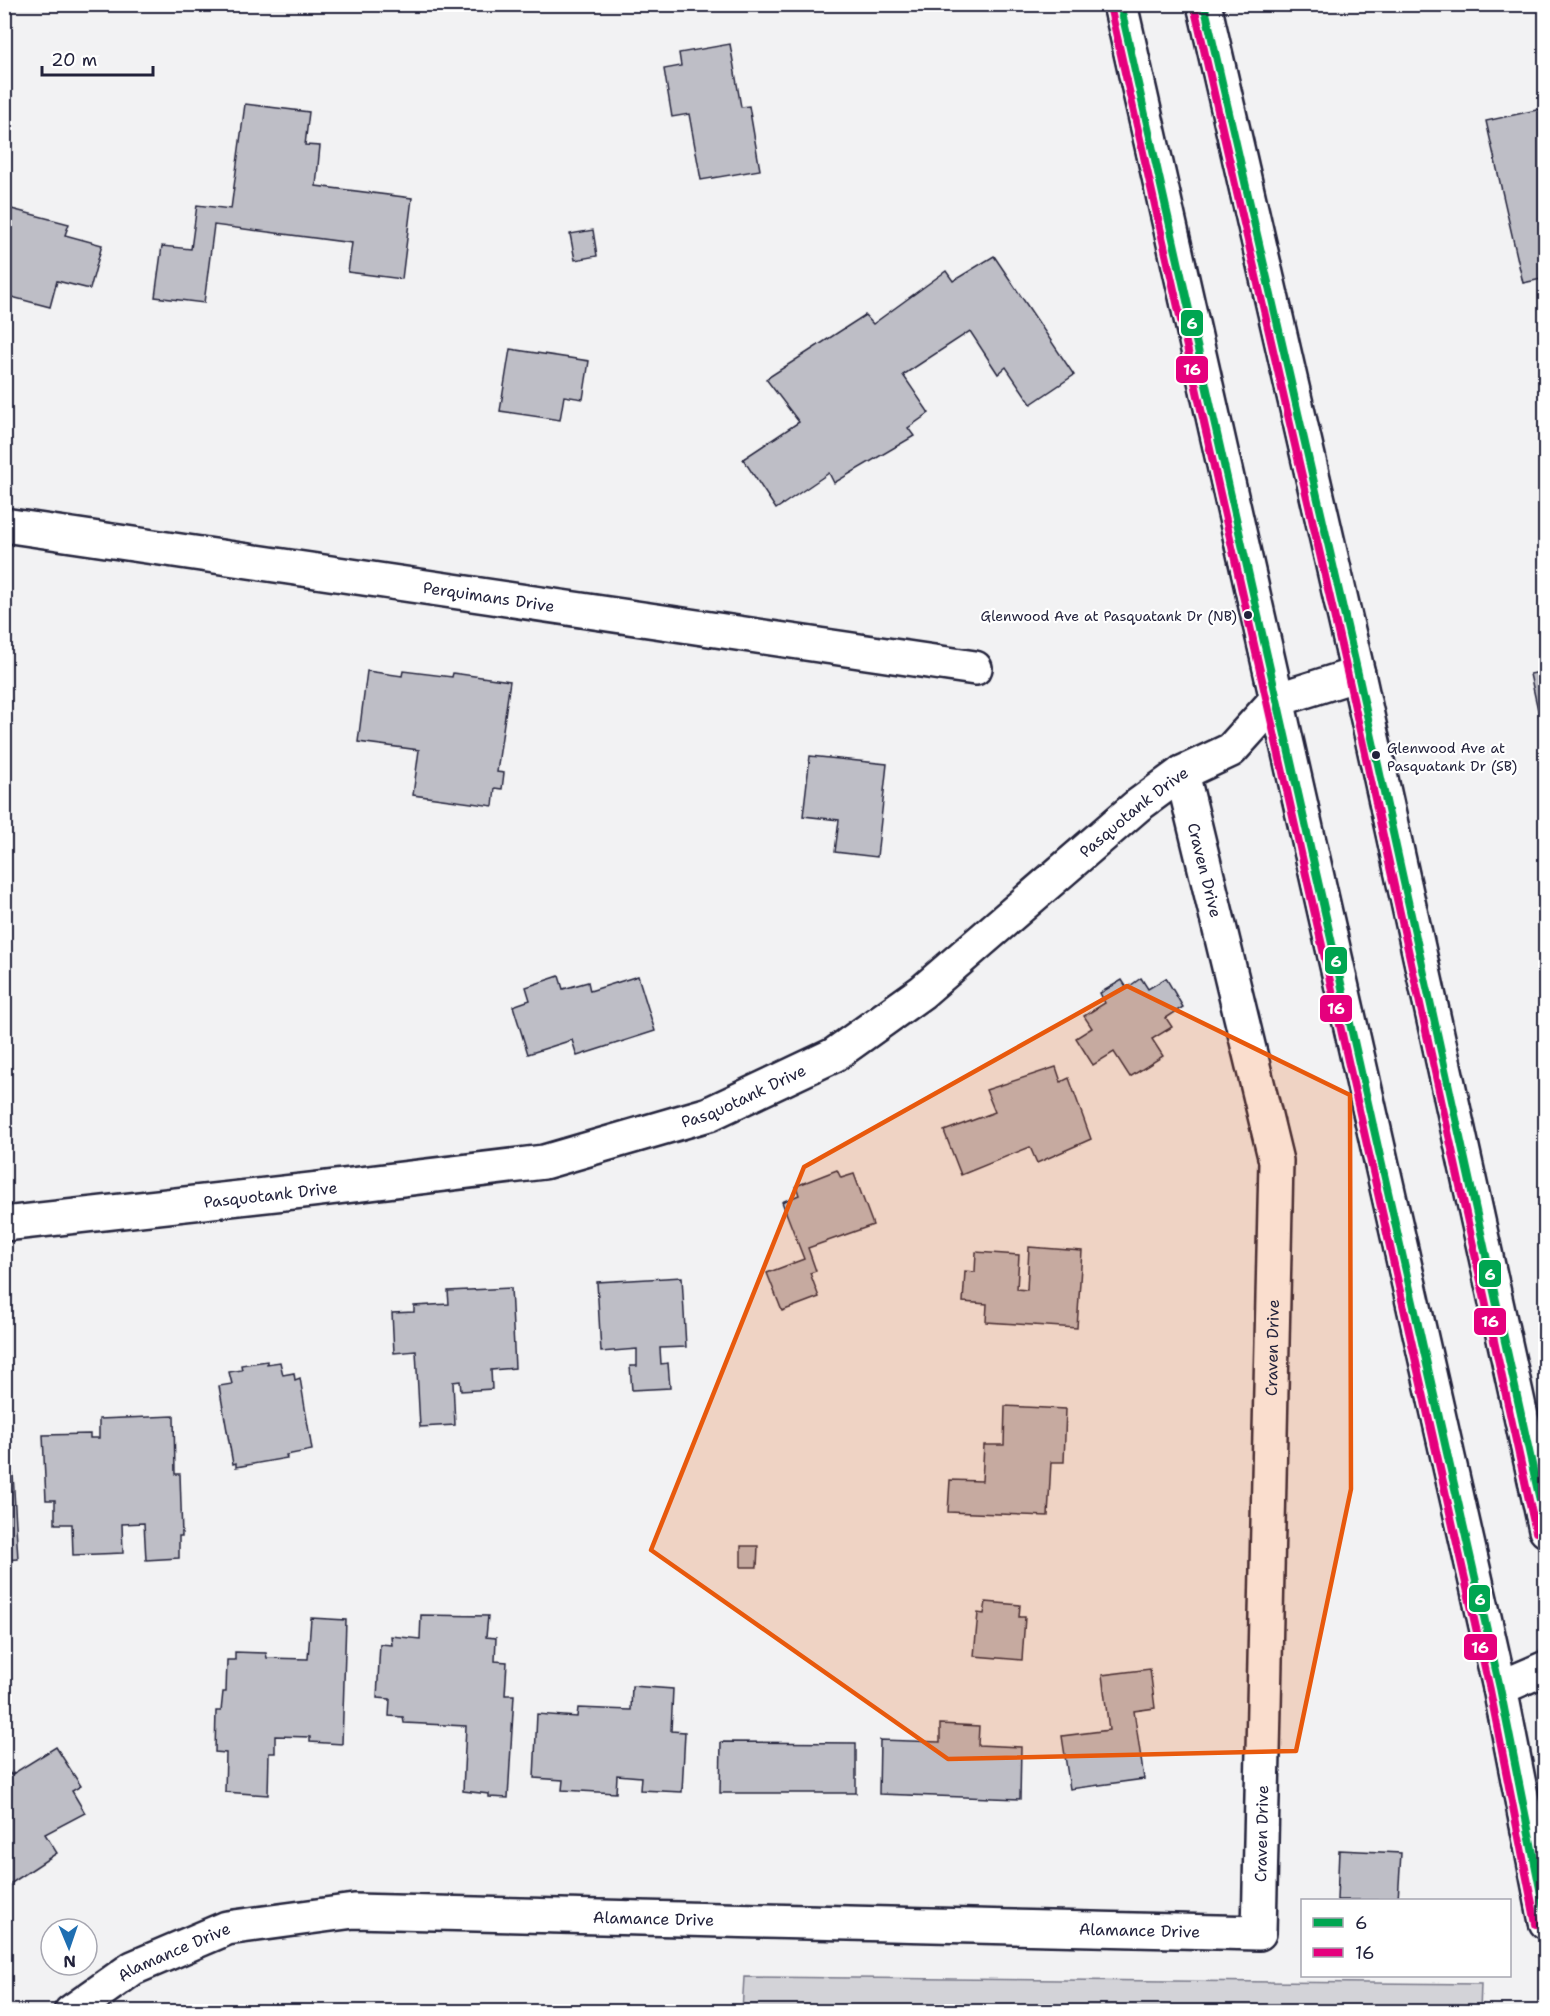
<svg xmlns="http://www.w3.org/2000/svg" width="1550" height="2016" viewBox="0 0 1550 2016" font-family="'Shantell Sans',sans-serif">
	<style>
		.green { fill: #d3d3d8; stroke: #7a7a8a; stroke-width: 1.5 }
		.building { fill: #bebec6; stroke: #22223b; stroke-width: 1.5 }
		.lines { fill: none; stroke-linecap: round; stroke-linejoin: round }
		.minor-casing { stroke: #22223b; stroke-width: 38 }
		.major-casing { stroke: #22223b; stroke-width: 38 }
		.minor { stroke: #fff; stroke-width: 33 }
		.major { stroke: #fff; stroke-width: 33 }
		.bus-1-casing { stroke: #fff; stroke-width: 12 }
		.bus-2-casing { stroke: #fff; stroke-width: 12 }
		.bus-1 { stroke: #00a651; stroke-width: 8 }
		.bus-2 { stroke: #e5007d; stroke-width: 8 }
		.marked { fill: #e8590c; fill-opacity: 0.2; stroke: #e8590c; stroke-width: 4.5; stroke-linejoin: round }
		.bus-dot { fill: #22223b; stroke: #fff; stroke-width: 2 }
		.labels { text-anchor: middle; stroke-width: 4.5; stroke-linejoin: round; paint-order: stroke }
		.bus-label { font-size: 14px; fill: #22223b; stroke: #fff; text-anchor: end }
		.street-label { font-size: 16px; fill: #22223b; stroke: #fff }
		.line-badge { stroke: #fff; stroke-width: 2 }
		.badge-label { font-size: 16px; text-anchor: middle; font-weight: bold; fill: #fff }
	</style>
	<rect width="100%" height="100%" fill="#f2f2f3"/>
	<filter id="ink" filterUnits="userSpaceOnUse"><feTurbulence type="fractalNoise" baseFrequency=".0167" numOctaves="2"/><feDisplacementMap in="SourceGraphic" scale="12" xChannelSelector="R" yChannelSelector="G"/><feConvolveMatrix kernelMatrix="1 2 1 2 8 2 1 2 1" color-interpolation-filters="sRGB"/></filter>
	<g filter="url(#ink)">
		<!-- green -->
		<polygon class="green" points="744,1977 1481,1984 1480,2012 742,2011"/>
		<!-- building -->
		<g class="building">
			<polygon points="730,44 741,107 749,106 760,170 701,180 689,114 672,117 664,69 681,66 679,53"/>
			<polygon points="245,104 309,112 305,145 320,146 316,186 412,198 402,279 348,272 352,243 214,225 204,303 155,297 162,246 191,249 197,205 231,209"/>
			<polygon points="1546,108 1546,278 1523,283 1486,121"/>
			<polygon points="4,207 69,224 65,235 102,245 90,289 57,281 50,307 4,295"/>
			<polygon points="593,230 597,256 575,260 570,234"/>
			<polygon points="994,256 1074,375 1031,404 1006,367 998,374 970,331 903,375 929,413 908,428 914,436 834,483 829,473 776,509 743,459 799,422 766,379 865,315 873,324 946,271 953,281"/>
			<polygon points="510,349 589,361 583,399 564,396 560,420 500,411"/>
			<polygon points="367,671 402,676 403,671 452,677 453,673 510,681 497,772 504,773 502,789 495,788 493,806 413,795 419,750 358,742"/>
			<polygon points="1546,671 1546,746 1530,674"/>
			<polygon points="810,756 887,764 877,857 835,852 839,820 803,816"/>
			<polygon points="559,976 563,989 588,982 590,991 638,976 655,1031 577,1056 572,1040 528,1054 513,1006 530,1000 526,987"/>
			<polygon points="1141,978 1148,989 1166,978 1183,1007 1166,1018 1172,1027 1152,1039 1163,1056 1130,1077 1114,1052 1093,1065 1076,1038 1092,1028 1084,1016 1105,1003 1100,993 1122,980 1127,988"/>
			<polygon points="1056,1067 1061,1082 1069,1078 1091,1139 1037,1163 1030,1147 961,1175 944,1131 995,1112 986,1090"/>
			<polygon points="837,1170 841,1178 854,1174 873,1225 808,1248 816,1271 810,1273 819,1297 782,1311 767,1273 804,1259 782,1202 799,1195 796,1186"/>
			<polygon points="1029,1247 1082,1251 1077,1328 986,1322 987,1304 963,1302 965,1271 975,1272 976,1252 1019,1255 1017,1289 1027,1290"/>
			<polygon points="682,1277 686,1347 660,1348 661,1364 668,1363 670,1388 632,1390 630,1366 637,1366 637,1349 601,1352 597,1282"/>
			<polygon points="511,1288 515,1368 491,1370 492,1389 461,1391 460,1381 453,1382 455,1425 420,1427 416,1351 394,1353 392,1313 414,1312 414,1306 449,1304 448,1291"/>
			<polygon points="267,1361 267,1364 280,1362 283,1375 294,1373 295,1380 300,1378 312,1450 286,1455 287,1458 236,1467 236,1463 233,1464 219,1386 232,1384 229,1372 242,1370 241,1365"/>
			<polygon points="1005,1406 1066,1409 1064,1462 1051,1462 1048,1516 948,1512 950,1480 982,1481 984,1445 1004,1445"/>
			<polygon points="174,1416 175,1474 180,1474 182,1536 179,1536 179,1558 146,1560 144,1523 122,1524 123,1553 73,1555 72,1524 55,1524 55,1500 46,1500 43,1435 90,1434 90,1438 99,1438 99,1419"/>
			<polygon points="4,1474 13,1474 18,1559 4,1560"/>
			<polygon points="741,1546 758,1546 757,1567 741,1567"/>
			<polygon points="986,1602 1020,1605 1019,1617 1025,1617 1022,1660 974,1656 978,1613 984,1614"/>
			<polygon points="421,1615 488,1616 486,1637 496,1638 495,1661 507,1662 505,1695 514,1695 508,1798 489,1797 489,1794 463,1791 466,1726 404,1723 403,1717 389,1716 390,1699 377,1698 380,1644 392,1645 391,1636 420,1639"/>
			<polygon points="311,1618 346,1620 342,1744 310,1742 310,1737 275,1736 275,1753 269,1753 268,1795 225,1792 226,1753 215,1752 216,1711 221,1711 223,1692 226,1692 227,1660 235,1660 235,1652 266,1653 267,1658 308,1659"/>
			<polygon points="1150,1669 1155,1708 1134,1711 1144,1779 1070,1789 1062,1736 1109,1730 1102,1675"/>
			<polygon points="632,1686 673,1689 671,1731 685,1732 682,1792 640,1790 641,1777 617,1775 616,1793 562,1790 563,1780 534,1778 537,1714 577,1717 578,1708 631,1710"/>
			<polygon points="940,1724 979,1726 978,1745 1021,1747 1020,1799 879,1794 880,1740 940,1742"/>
			<polygon points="721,1742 856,1743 856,1793 720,1793"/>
			<polygon points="56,1747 81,1786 72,1791 85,1813 45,1834 57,1853 4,1888 4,1765 11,1775"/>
			<polygon points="1339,1850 1401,1853 1398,1900 1337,1900"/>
		</g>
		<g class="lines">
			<!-- minor casing -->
			<g class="minor-casing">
				<g id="minor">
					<path id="s1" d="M 4,525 L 975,668"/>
					<path id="s2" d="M 4,1224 L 311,1190 L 544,1162 L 709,1114 L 834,1055 L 922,992 L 1137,806 L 1182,773 L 1231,750 L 1276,700 L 1358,674"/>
					<polyline points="1500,1688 1546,1668"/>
					<path id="s3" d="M 71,2012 L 133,1968 L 227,1928 L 354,1911 L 1259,1933 L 1276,1161 L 1182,773"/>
				</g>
			</g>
			<!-- major casing -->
			<g class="major-casing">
				<g id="major">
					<polyline points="1120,4 1500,1688 1546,1922"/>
					<polyline points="1204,4 1358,674 1546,1530"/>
				</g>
			</g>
			<!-- minor -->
			<use href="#minor" class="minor"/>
			<!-- major -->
			<use href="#major" class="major"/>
			<!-- bus-1 casing -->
			<g class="bus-1-casing">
				<g id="bus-1">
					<polyline points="1120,4 1500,1688 1546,1919"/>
					<polyline points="1204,4 1358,674 1546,1528"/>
				</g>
			</g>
			<!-- bus-2 casing -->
			<g class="bus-2-casing">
				<g id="bus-2">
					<polyline points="1110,6 1490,1690 1536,1924"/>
					<polyline points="1194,6 1348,676 1536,1532"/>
				</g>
			</g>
			<!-- bus-1 -->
			<use href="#bus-1" class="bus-1"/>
			<!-- bus-2 -->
			<use href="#bus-2" class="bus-2"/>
		</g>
	</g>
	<!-- marked area -->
	<path class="marked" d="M 1127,986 L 1350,1095 L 1351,1489 L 1296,1751 L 948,1759 L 651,1550 L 804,1167 Z"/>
	<!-- markers -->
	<g class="bus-dot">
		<circle cx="1248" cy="615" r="5"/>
		<circle cx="1376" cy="755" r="5"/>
	</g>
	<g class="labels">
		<!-- bus labels -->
		<g class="bus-label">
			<text x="1237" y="621">Glenwood Ave at Pasquatank Dr (NB)</text>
			<text x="1387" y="753" text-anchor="start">Glenwood Ave at<tspan x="1387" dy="18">Pasquatank Dr (SB)</tspan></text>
		</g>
		<!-- street labels -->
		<g class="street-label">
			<text dy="6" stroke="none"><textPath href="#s1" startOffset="490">Perquimans Drive</textPath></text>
			<text dy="6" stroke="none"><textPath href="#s2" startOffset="1240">Pasquotank Drive</textPath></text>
			<text transform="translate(1205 870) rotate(76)" y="6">Craven Drive</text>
			<text dy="6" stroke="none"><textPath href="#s2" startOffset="754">Pasquotank Drive</textPath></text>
			<text dy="6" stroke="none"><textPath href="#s2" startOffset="268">Pasquotank Drive</textPath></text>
			<text dy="6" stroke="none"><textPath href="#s3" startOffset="1797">Craven Drive</textPath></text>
			<text dy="6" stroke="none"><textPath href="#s3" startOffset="1311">Craven Drive</textPath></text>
			<text dy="6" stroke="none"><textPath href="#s3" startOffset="606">Alamance Drive</textPath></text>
			<text dy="6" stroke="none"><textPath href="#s3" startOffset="1092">Alamance Drive</textPath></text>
			<text dy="6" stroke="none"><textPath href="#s3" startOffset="120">Alamance Drive</textPath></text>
		</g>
	</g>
	<g class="line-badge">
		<rect x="1180" y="309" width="24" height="28" rx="6" fill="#00a651"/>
		<rect x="1175" y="355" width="34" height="29" rx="6" fill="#e5007d"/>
		<rect x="1324" y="946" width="24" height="29" rx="6" fill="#00a651"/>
		<rect x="1319" y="994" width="34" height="29" rx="6" fill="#e5007d"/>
		<rect x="1478" y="1259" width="24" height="29" rx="6" fill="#00a651"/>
		<rect x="1473" y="1307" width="34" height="29" rx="6" fill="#e5007d"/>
		<rect x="1468" y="1584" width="23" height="29" rx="6" fill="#00a651"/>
		<rect x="1463" y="1633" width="35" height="28" rx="6" fill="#e5007d"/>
	</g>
	<g class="badge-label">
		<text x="1192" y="329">6</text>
		<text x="1192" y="375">16</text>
		<text x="1336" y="967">6</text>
		<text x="1336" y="1014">16</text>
		<text x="1490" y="1280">6</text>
		<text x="1490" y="1327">16</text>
		<text x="1480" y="1605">6</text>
		<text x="1480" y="1653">16</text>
	</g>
	<!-- margin -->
	<rect width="1550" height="2016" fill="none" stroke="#fff" stroke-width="24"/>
	<rect x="12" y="12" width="1526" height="1992" fill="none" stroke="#22223b" stroke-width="2" filter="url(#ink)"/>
	<!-- legend -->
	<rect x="1301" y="1899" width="210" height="78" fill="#ffffff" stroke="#a7a7b1" stroke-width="1.5"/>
	<rect x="1313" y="1918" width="30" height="9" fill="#00a651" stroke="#a7a7b1" stroke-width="1.5"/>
	<text x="1355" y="1929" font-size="18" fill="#22223b">6</text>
	<rect x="1313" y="1948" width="30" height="9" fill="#e5007d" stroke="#a7a7b1" stroke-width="1.5"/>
	<text x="1355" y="1959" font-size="18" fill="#22223b">16</text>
	<!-- north arrow -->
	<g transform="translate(69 1947) rotate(178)"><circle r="28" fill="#ffffff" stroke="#a7a7b1" stroke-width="1.5"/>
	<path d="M0-4.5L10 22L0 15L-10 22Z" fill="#1f6fb2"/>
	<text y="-9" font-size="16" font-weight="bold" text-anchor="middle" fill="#22223b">N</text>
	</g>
	<!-- scale -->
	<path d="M42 66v9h111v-9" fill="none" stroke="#22223b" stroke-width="3"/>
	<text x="51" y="66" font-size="18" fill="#22223b" stroke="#ffffff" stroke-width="4.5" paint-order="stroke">20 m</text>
</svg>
